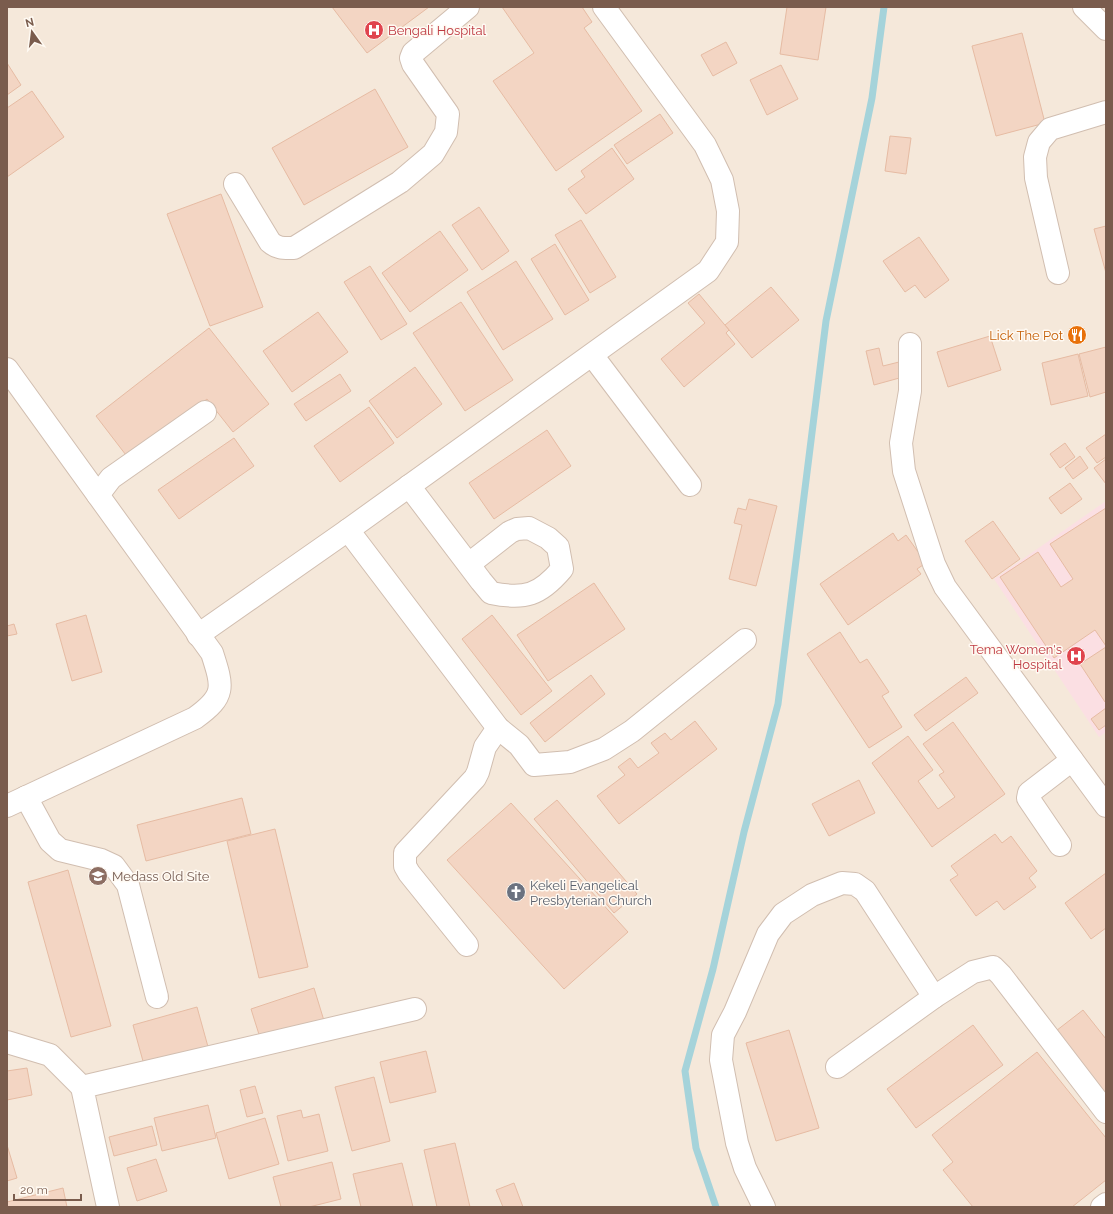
<svg xmlns="http://www.w3.org/2000/svg" width="1113" height="1214" viewBox="0 0 1113 1214" font-family="Raleway,sans-serif">
	<style>
		.residential { fill: #f5e8da }
		.medical { fill: #fbdfe3 }
		.lines { fill: none; stroke-linecap: round; stroke-linejoin: round }
		.stream { stroke: #a5d3da; stroke-width: 7 }
		.building { fill: #f3d5c3; stroke: #e6bba3 }
		.minor-casing { stroke: #d1beb0; stroke-width: 24 }
		.minor { stroke: #fff; stroke-width: 22 }
		.labels { text-anchor: middle; stroke-width: 3; stroke-linejoin: round; paint-order: stroke }
		.health-label { font-size: 13px; fill: #be3a42; stroke: #fffaf3; text-anchor: start }
		.food-label { font-size: 13px; fill: #c56008; stroke: #fffaf3; text-anchor: end }
		.education-label { font-size: 13px; fill: #785e54; stroke: #fffaf3; text-anchor: start }
		.worship-label { font-size: 13px; fill: #5b616d; stroke: #fffaf3; text-anchor: start }
	</style>
	<rect width="100%" height="100%" fill="#fdf6ec"/>
	<!-- residential -->
	<rect class="residential" x="7" y="7" width="1099" height="1200"/>
	<!-- medical -->
	<polygon class="medical" points="1106,501 1106,732 1099,737 994,579"/>
	<g class="lines">
		<!-- stream -->
		<polyline class="stream" points="716,1207 696,1148 685,1071 713,969 744,832 778,704 826,321 872,98 884,7"/>
	</g>
	<!-- building -->
	<g class="building">
		<polygon points="332,7 429,7 367,53"/>
		<polygon points="502,7 582,7 592,22 584,28 642,111 556,171 493,81 534,53"/>
		<polygon points="787,7 826,7 818,60 780,54"/>
		<polygon points="1022,33 1045,123 996,136 972,46"/>
		<polygon points="726,42 737,63 713,76 701,55"/>
		<polygon points="7,63 21,85 7,95"/>
		<polygon points="781,65 798,99 767,115 750,80"/>
		<polygon points="375,89 408,147 304,205 272,148"/>
		<polygon points="32,91 64,137 7,177 7,108"/>
		<polygon points="660,114 673,133 627,164 614,145"/>
		<polygon points="890,136 911,138 906,174 885,171"/>
		<polygon points="612,148 634,179 586,214 568,189 585,177 581,171"/>
		<polygon points="221,194 263,307 210,326 167,214"/>
		<polygon points="479,207 509,251 482,270 452,225"/>
		<polygon points="581,220 616,277 590,293 555,235"/>
		<polygon points="1106,226 1106,273 1094,229"/>
		<polygon points="440,231 468,270 410,312 382,273"/>
		<polygon points="919,237 949,280 925,298 915,285 905,292 883,261"/>
		<polygon points="555,244 589,300 565,315 531,259"/>
		<polygon points="516,261 553,319 503,350 467,292"/>
		<polygon points="370,266 407,324 381,340 344,282"/>
		<polygon points="771,287 799,320 752,358 725,325"/>
		<polygon points="699,294 729,330 726,333 735,344 684,387 661,359 705,323 688,303"/>
		<polygon points="461,302 513,380 465,411 413,333"/>
		<polygon points="318,312 348,352 292,392 263,351"/>
		<polygon points="209,328 269,404 233,432 207,399 129,459 96,416"/>
		<polygon points="990,336 1001,370 948,387 937,352"/>
		<polygon points="1106,347 1106,392 1090,397 1079,354"/>
		<polygon points="879,348 883,366 899,362 903,377 874,385 866,351"/>
		<polygon points="1078,354 1088,396 1051,405 1042,363"/>
		<polygon points="415,367 442,404 397,438 369,401"/>
		<polygon points="340,374 351,391 306,421 294,404"/>
		<polygon points="369,407 394,443 340,482 314,446"/>
		<polygon points="547,430 571,466 494,519 469,483"/>
		<polygon points="1106,434 1106,457 1097,463 1086,448"/>
		<polygon points="234,438 254,466 179,519 158,490"/>
		<polygon points="1065,443 1075,457 1060,468 1050,454"/>
		<polygon points="1080,456 1088,468 1073,479 1065,468"/>
		<polygon points="1106,459 1106,484 1094,468"/>
		<polygon points="1070,483 1082,499 1061,514 1049,498"/>
		<polygon points="749,499 777,506 756,586 729,579 742,525 734,523 738,508 746,510"/>
		<polygon points="1106,508 1106,646 1095,630 1054,658 1000,577 1038,552 1061,587 1073,579 1050,544"/>
		<polygon points="993,521 1020,559 992,579 965,541"/>
		<polygon points="893,533 898,541 906,535 926,563 917,569 921,574 848,625 820,584"/>
		<polygon points="594,583 625,629 548,681 517,635"/>
		<polygon points="86,615 102,672 72,681 56,624"/>
		<polygon points="492,615 552,691 521,715 462,639"/>
		<polygon points="14,624 17,634 7,636 7,626"/>
		<polygon points="840,632 860,663 867,659 889,692 882,696 902,727 869,748 807,654"/>
		<polygon points="1106,647 1106,701 1105,702 1080,664"/>
		<polygon points="591,675 605,694 545,742 530,723"/>
		<polygon points="966,677 978,693 926,731 914,715"/>
		<polygon points="1106,708 1106,725 1099,730 1091,719"/>
		<polygon points="695,721 717,749 619,824 597,796 625,775 618,767 630,758 638,768 659,753 651,743 665,733 671,740"/>
		<polygon points="953,722 1005,794 932,847 872,763 908,736 933,770 918,781 938,809 955,797 939,775 944,772 923,744"/>
		<polygon points="859,780 875,813 829,836 812,804"/>
		<polygon points="242,798 251,834 146,861 137,825"/>
		<polygon points="557,800 637,894 614,913 534,819"/>
		<polygon points="511,803 628,932 564,989 447,860"/>
		<polygon points="275,829 308,967 259,978 227,841"/>
		<polygon points="995,834 1002,843 1011,836 1037,871 1029,878 1036,887 1004,910 997,901 976,916 950,880 958,875 951,866"/>
		<polygon points="68,870 111,1026 71,1037 28,882"/>
		<polygon points="1106,873 1106,928 1091,939 1065,903"/>
		<polygon points="314,988 325,1024 262,1044 251,1009"/>
		<polygon points="197,1007 210,1054 146,1072 133,1025"/>
		<polygon points="1083,1010 1106,1039 1106,1104 1052,1034"/>
		<polygon points="973,1025 1003,1065 916,1128 887,1089"/>
		<polygon points="789,1030 819,1128 776,1141 746,1043"/>
		<polygon points="426,1051 436,1092 390,1103 380,1062"/>
		<polygon points="1037,1052 1106,1138 1106,1180 1072,1207 973,1207 943,1170 953,1162 932,1135"/>
		<polygon points="27,1068 32,1095 7,1100 7,1071"/>
		<polygon points="374,1077 390,1141 352,1151 335,1087"/>
		<polygon points="255,1086 263,1113 247,1117 240,1090"/>
		<polygon points="208,1105 216,1138 162,1151 154,1118"/>
		<polygon points="301,1110 303,1118 319,1114 328,1151 288,1161 277,1116"/>
		<polygon points="265,1118 279,1164 229,1179 216,1133"/>
		<polygon points="152,1126 157,1145 114,1156 109,1137"/>
		<polygon points="455,1143 470,1207 437,1207 424,1150"/>
		<polygon points="7,1145 17,1178 7,1181"/>
		<polygon points="156,1159 167,1191 137,1201 127,1168"/>
		<polygon points="332,1162 341,1199 309,1207 281,1207 273,1177"/>
		<polygon points="402,1163 413,1207 361,1207 353,1174"/>
		<polygon points="514,1183 523,1207 503,1207 496,1190"/>
		<polygon points="63,1188 67,1207 7,1207 7,1202"/>
	</g>
	<g class="lines">
		<!-- minor casing -->
		<g class="minor-casing">
			<g id="minor">
				<polyline points="1084,7 1106,29"/>
				<path d="M 235,184 L 270,242 C 278,249 284,248 294,248 L 400,182 L 433,154 L 446,132 L 448,114 L 413,64 L 411,58 L 413,53 L 468,7"/>
				<polyline points="1058,273 1036,178 1035,157 1039,142 1050,129 1106,112"/>
				<polyline points="910,344 910,391 901,443 904,471 934,564 945,587 1106,806"/>
				<polyline points="592,355 690,485"/>
				<path d="M 7,369 L 212,653 C 223,687 226,696 195,718 L 7,806"/>
				<path d="M 409,486 L 481,581 L 491,593 C 525,600 540,595 562,569 L 558,547 L 548,538 L 529,528 L 517,529 L 510,532 L 469,564"/>
				<polyline points="98,495 111,478 205,412"/>
				<polyline points="348,530 498,728 519,745 534,765 570,762 604,749 632,731 745,640"/>
				<polyline points="198,635 348,530 708,271 727,242 728,211 722,180 705,145 604,7"/>
				<polyline points="26,797 50,841 60,850 101,860 114,866 128,885 157,997"/>
				<polyline points="1060,845 1028,798 1029,793 1072,760"/>
				<polyline points="467,945 409,873 405,866 405,853 475,778 478,772 485,747 498,728"/>
				<polyline points="934,997 973,972 993,967 1001,975 1106,1112"/>
				<polyline points="7,1042 50,1055 82,1087"/>
				<polyline points="108,1207 82,1087 415,1009"/>
				<polyline points="764,1207 745,1168 737,1143 721,1060 723,1035 735,1012 768,934 783,914 812,895 842,883 855,884 865,891 934,997 837,1067"/>
				<polyline points="1102,1207 1106,1204"/>
			</g>
		</g>
		<!-- minor -->
		<use href="#minor" class="minor"/>
	</g>
	<!-- icons -->
	<defs>
		<g id="hospital-disc" transform="scale(1)"><circle r="9.5" fill="#e0444e" stroke="#fffaf3"/><path d="M-5-5h3v3.5h4V-5h3V5h-3V1.5h-4V5h-3Z" fill="#fff"/></g>
		<g id="restaurant-disc" transform="scale(1)"><circle r="9.5" fill="#e8710a" stroke="#fffaf3"/><path d="M-5-6h1v4h1v-4h1v4h1v-4h1v5L-1.5 .5V6h-2V.5L-5-1ZM5-6V6H3V1.5H1.5Q1.5-4 5-6Z" fill="#fff"/></g>
		<g id="school-disc" transform="scale(1)"><circle r="9.5" fill="#8d6e63" stroke="#fffaf3"/><path d="M0-5L7-2L0 1L-7-2ZM-4 1L0 2.5L4 1V4Q0 6-4 4Z" fill="#fff"/></g>
		<g id="church-disc" transform="scale(1)"><circle r="9.5" fill="#6b7280" stroke="#fffaf3"/><path d="M-1.2-6h2.4v3.5h3.3v2.4h-3.3V6h-2.4V-.1h-3.3v-2.4h3.3Z" fill="#fff"/></g>
	</defs>
	<g fill-rule="evenodd">
		<use href="#hospital-disc" x="374" y="30"/>
		<use href="#restaurant-disc" x="1077" y="335"/>
		<use href="#hospital-disc" x="1076" y="656"/>
		<use href="#school-disc" x="98" y="876"/>
		<use href="#church-disc" x="516" y="892"/>
	</g>
	<g class="labels">
		<!-- health labels -->
		<g class="health-label">
			<text x="388" y="35">Bengali Hospital</text>
			<text x="1062" y="654" text-anchor="end">Tema Women's<tspan x="1062" dy="15">Hospital</tspan></text>
		</g>
		<!-- food labels -->
		<g class="food-label">
			<text x="1063" y="340">Lick The Pot</text>
		</g>
		<!-- education labels -->
		<g class="education-label">
			<text x="112" y="881">Medass Old Site</text>
		</g>
		<!-- worship labels -->
		<g class="worship-label">
			<text x="530" y="890">Kekeli Evangelical<tspan x="530" dy="15">Presbyterian Church</tspan></text>
		</g>
	</g>
	<!-- border -->
	<rect width="1113" height="1214" fill="none" stroke="#7a5c4d" stroke-width="16"/>
	<!-- north arrow -->
	<g transform="translate(32 32) rotate(346)" stroke="#fffaf3" stroke-width="3" paint-order="stroke">
	<path d="M0-3L7 15L0 10L-7 15Z" fill="#7a5c4d"/>
	<text y="-6" font-size="11" font-weight="bold" text-anchor="middle" fill="#7a5c4d">N</text>
	</g>
	<!-- scale -->
	<path d="M14 1194v6h67v-6" fill="none" stroke="#7a5c4d" stroke-width="2"/>
	<text x="20" y="1194" font-size="12" fill="#7a5c4d" stroke="#fffaf3" stroke-width="3" paint-order="stroke">20 m</text>
</svg>
